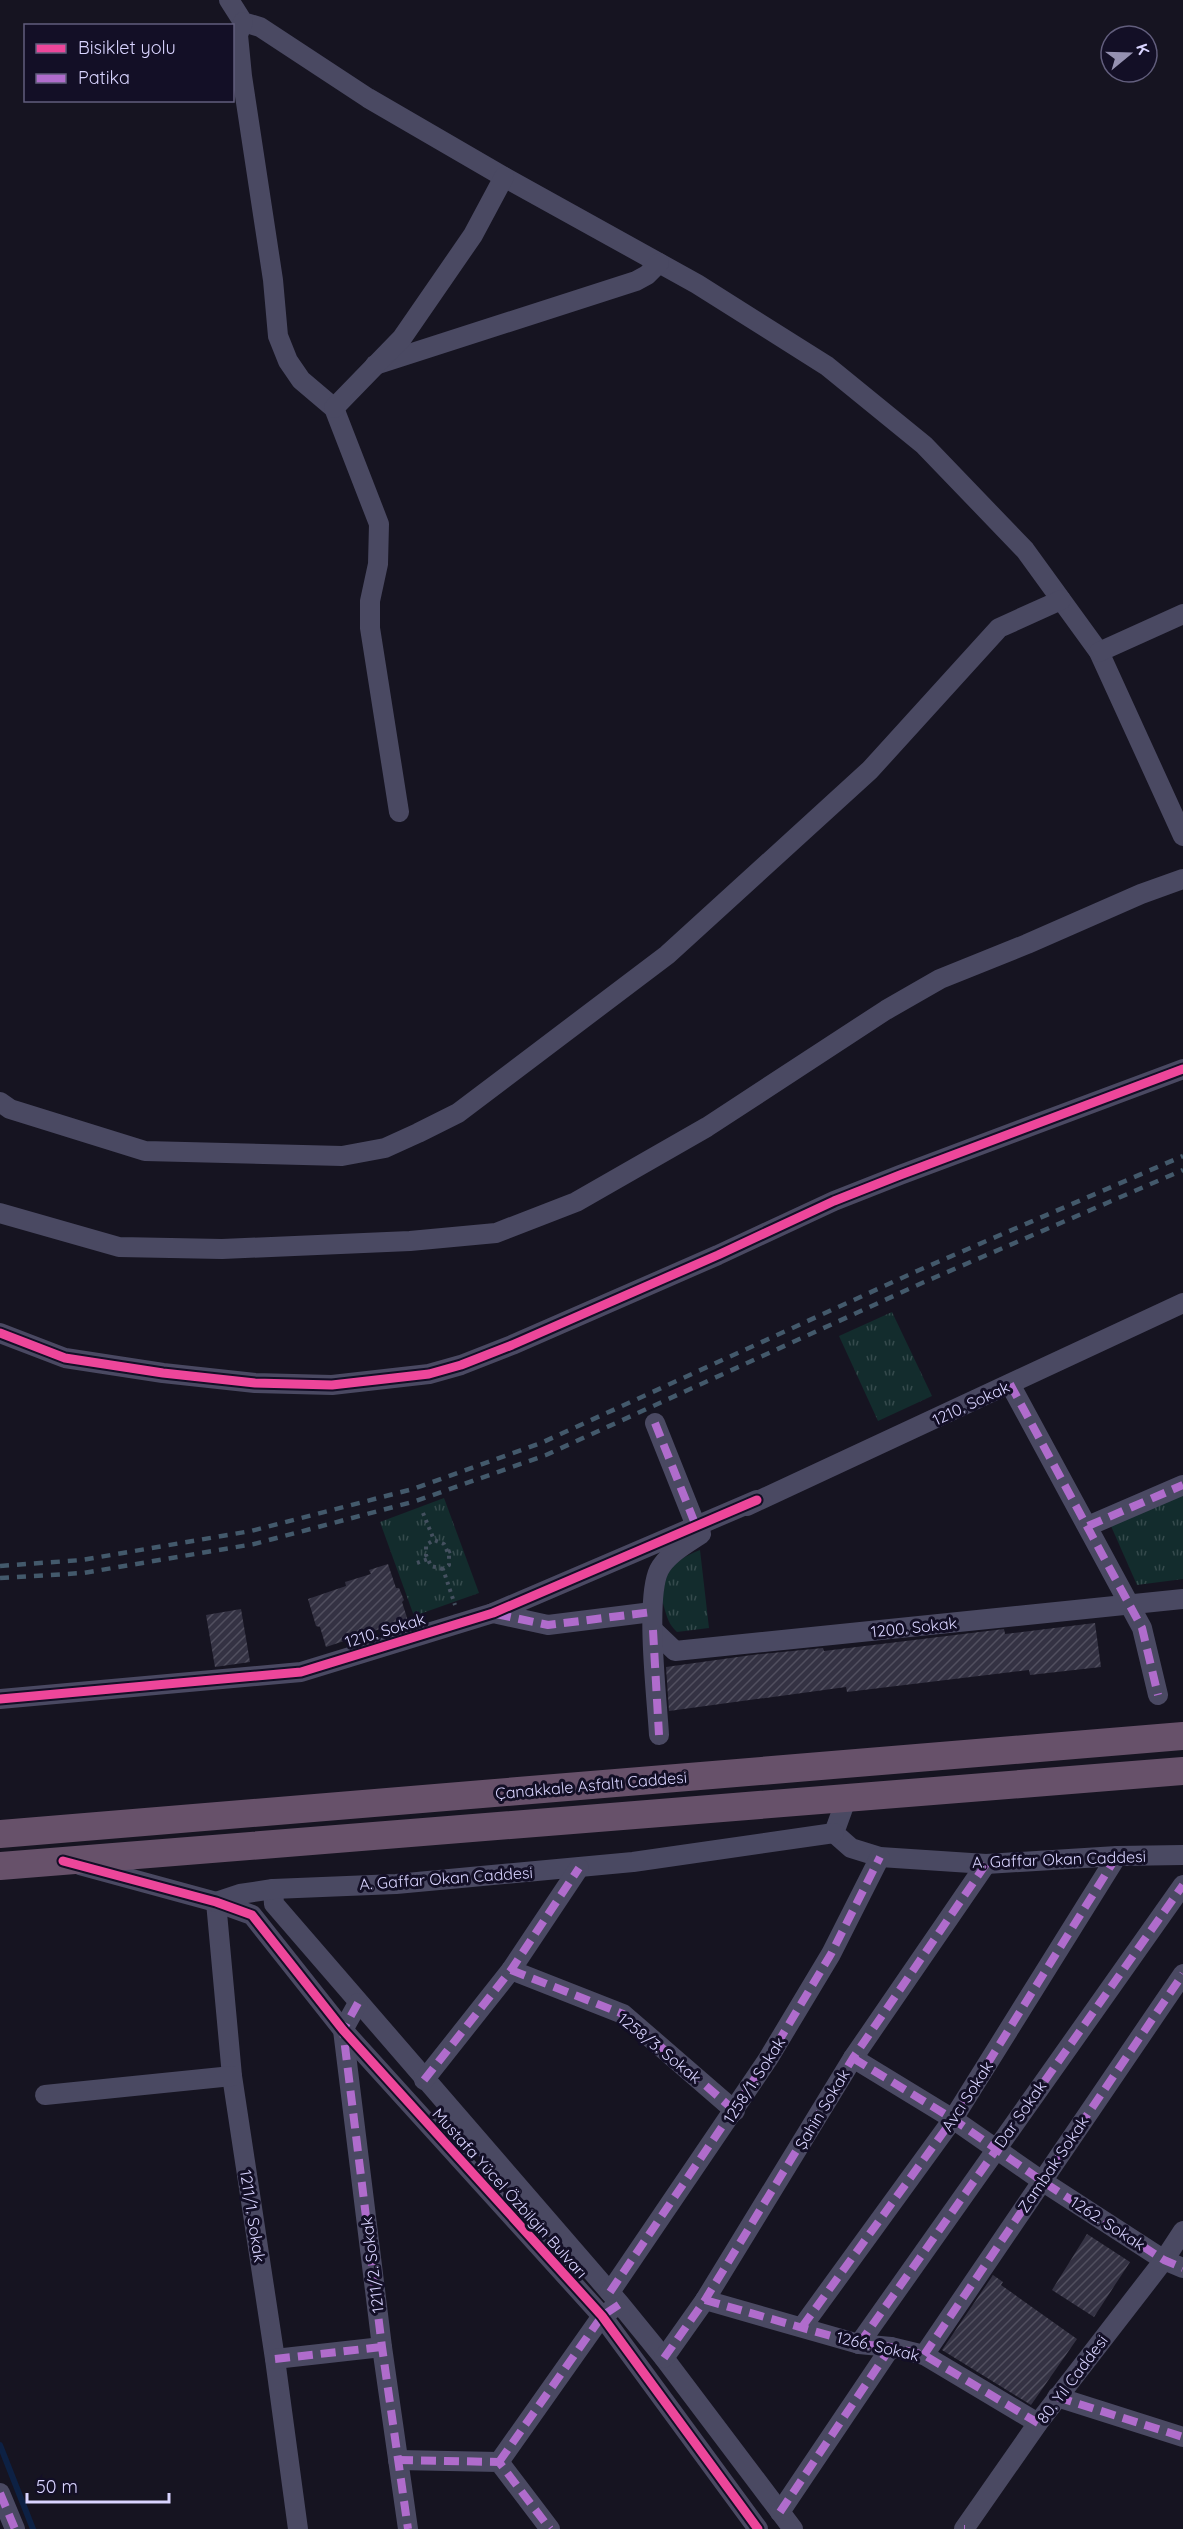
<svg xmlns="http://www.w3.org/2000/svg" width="1183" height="2529" viewBox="0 0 1183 2529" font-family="Quicksand,sans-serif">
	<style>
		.grass { fill: url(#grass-tufts) }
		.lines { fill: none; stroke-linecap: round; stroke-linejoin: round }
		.stream { stroke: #0d2144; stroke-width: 6 }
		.building { fill: url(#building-hatch) }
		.path { stroke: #44505f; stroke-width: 4; stroke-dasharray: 3 4.5; stroke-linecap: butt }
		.minor { stroke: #4a4962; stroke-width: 20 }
		.highway { stroke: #67516a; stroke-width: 28 }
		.rail { stroke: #43596b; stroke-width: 4.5; stroke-dasharray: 9 8; stroke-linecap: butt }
		.quiet { stroke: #b06ccc; stroke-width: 8; stroke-dasharray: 15 8; stroke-linecap: butt }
		.cycleway-casing { stroke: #130f26; stroke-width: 13 }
		.cycleway { stroke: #ed469a; stroke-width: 9 }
		.labels { text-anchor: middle; stroke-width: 6; stroke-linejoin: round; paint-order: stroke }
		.street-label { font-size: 16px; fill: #d9d4ff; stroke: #130f26 }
	</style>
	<defs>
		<pattern id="grass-tufts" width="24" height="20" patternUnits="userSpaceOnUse" patternTransform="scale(1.5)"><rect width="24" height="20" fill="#132c2d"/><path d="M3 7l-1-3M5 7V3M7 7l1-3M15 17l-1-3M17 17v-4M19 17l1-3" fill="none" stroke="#354a4c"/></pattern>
		<pattern id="building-hatch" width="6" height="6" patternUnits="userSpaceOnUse" patternTransform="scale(1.5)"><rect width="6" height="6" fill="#343243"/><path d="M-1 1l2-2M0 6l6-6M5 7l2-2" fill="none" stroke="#514f5f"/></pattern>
	</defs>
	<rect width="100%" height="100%" fill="#161421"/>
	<!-- grass -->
	<g class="grass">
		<polygon points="892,1312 932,1396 878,1421 839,1336"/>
		<polygon points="1183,1494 1183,1579 1137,1585 1111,1526"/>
		<polygon points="444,1498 479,1593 414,1616 380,1522"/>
		<path d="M 700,1550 L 709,1628 L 677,1632 C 669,1625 667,1617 664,1607 C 654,1575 673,1561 700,1550 Z"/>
	</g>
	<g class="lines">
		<!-- stream -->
		<polyline class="stream" points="0,2445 33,2529"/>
	</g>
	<!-- building -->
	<g class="building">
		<polygon points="388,1564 396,1588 399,1588 404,1600 402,1602 409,1624 393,1629 392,1625 326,1647 320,1627 316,1626 308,1599 346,1586 345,1582 371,1574 369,1570"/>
		<polygon points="241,1609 250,1662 215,1667 206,1615"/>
		<polygon points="1095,1623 1101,1667 1030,1675 1029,1670 847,1692 846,1687 669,1711 666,1667 752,1655 823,1648 824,1651 1004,1629 1005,1634"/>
		<polygon points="1087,2234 1130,2262 1094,2317 1052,2290"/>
		<polygon points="993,2275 1003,2282 1001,2285 1077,2339 1031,2405 942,2350"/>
	</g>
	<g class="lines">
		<!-- path -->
		<g class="path">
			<polyline points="423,1513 434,1540"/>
			<polyline points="448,1552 453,1550"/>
			<polyline points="417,1563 428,1559"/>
			<polyline points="443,1569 431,1566 426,1555 426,1545 434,1540 444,1544 449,1555 449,1565 443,1569 455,1605"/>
		</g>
		<!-- minor -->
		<g class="minor">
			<polyline points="229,0 243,22 260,27 368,98 504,177 697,284 827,366 924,445 1025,550 1099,652 1183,836"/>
			<polyline points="243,22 238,35 242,76 273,280 278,336 288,361 301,380 334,408 379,524 378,564 370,601 370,628 399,812"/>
			<polyline points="375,365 636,281 647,275 659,263"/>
			<polyline points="334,408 402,338 473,235 504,177"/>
			<polyline points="1099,652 1183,614"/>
			<polyline points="0,1102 10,1109 145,1151 342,1156 385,1148 418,1133 458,1113 667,955 870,770 999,628 1061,600"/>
			<polyline points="0,1213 119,1247 222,1249 410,1241 496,1233 576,1202 707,1127 886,1010 940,979 1027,944 1141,894 1183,879"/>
			<polyline points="0,1333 65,1358 163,1373 255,1383 332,1385 429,1374 461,1365 512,1345 718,1255 834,1201 900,1175 1183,1069"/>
			<polyline points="1010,1384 1142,1628 1158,1695"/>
			<polyline points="655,1423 696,1526"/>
			<polyline points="747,1506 1183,1303"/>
			<polyline points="1088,1526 1183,1485"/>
			<polyline points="493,1613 548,1625 652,1612"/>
			<polyline points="653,1630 675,1651 1183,1599"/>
			<polyline points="0,1699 301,1672 493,1613 757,1500"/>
			<path d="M 659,1735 C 657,1699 645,1599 659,1570 C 667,1554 688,1543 701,1534"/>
			<polyline points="847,1797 834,1833 851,1848 880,1857 986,1864 1117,1856 1183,1855"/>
			<polyline points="80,1865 216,1902 252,1915 343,2030 602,2316 758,2529"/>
			<polyline points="273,1889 274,1904 620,2304 664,2358 793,2529"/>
			<polyline points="216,1902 232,2076 275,2359 298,2529"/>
			<polyline points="216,1902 240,1894 273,1889 396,1884 633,1862 834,1833"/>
			<polyline points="511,1970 623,2014 735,2111"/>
			<polyline points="358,2003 343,2030 382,2347 408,2529"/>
			<polyline points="853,2058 953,2119 1042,2181 1164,2260 1183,2268"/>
			<polyline points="424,2080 511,1970 579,1868"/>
			<polyline points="45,2095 232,2076"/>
			<polyline points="610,2292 768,2059 831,1954 880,1857"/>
			<polyline points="705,2300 859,2344 891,2347 924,2355 1038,2423"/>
			<polyline points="802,2327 953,2119 1117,1856"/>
			<polyline points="859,2344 1183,1885"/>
			<polyline points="924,2355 1183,1974"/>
			<polyline points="664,2358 705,2300 853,2058 986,1864"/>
			<polyline points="275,2359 382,2347"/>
			<polyline points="1057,2397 1183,2437"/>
			<polyline points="398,2460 499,2462 550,2529"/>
			<polyline points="499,2462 602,2316 611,2310"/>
			<polyline points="0,2493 15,2529"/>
			<polyline points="780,2512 891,2347"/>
			<polyline points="964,2529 1038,2423 1164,2260 1183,2231"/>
		</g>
		<!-- highway -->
		<g class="highway">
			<polyline points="0,1834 1183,1736"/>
			<polyline points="0,1866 1183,1771"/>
		</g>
		<!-- rail -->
		<g class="rail">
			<polyline points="0,1566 82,1560 251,1531 413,1489 541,1443 917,1271 1183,1156"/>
			<polyline points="0,1578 83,1573 254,1544 416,1501 546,1455 922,1283 1183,1170"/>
		</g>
		<!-- quiet -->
		<g class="quiet">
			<polyline points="1010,1384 1142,1628 1158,1695"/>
			<polyline points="655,1423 696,1526"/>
			<polyline points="1088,1526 1183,1485"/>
			<polyline points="496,1614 548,1625 652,1612"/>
			<polyline points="653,1630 659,1735"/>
			<polyline points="511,1970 623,2014 735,2111"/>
			<polyline points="358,2003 343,2030 382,2347 408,2529"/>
			<polyline points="853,2058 953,2119 1042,2181 1164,2260 1183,2268"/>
			<polyline points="424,2080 511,1970 579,1868"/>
			<polyline points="610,2292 768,2059 831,1954 880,1857"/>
			<polyline points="705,2300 859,2344 891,2347 924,2355 1038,2423"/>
			<polyline points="802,2327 953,2119 1117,1856"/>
			<polyline points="859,2344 1183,1885"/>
			<polyline points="924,2355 1183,1974"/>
			<polyline points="664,2358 705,2300 853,2058 986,1864"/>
			<polyline points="275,2359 382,2347"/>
			<polyline points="1057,2397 1183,2437"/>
			<polyline points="398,2460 499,2462 550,2529"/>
			<polyline points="499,2462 602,2316 620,2304"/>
			<polyline points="0,2493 15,2529"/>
			<polyline points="780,2512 891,2347"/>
			<polyline points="964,2529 965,2529"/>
		</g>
		<!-- cycleway casing -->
		<g class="cycleway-casing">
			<g id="cycleway">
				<polyline points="0,1333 65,1358 163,1373 255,1383 332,1385 429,1374 461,1365 512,1345 718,1255 834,1201 900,1175 1183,1069"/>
				<polyline points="0,1699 301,1672 493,1613 757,1500"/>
				<polyline points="63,1861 216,1902 252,1915 343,2030 602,2316 758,2529"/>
			</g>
		</g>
		<!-- cycleway -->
		<use href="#cycleway" class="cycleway"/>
	</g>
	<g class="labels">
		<!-- street labels -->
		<g class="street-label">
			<text transform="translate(971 1403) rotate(-25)" y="6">1210. Sokak</text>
			<text transform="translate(914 1627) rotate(-6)" y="6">1200. Sokak</text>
			<text transform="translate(385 1630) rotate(-17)" y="6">1210. Sokak</text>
			<text transform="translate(591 1785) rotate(-5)" y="6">Çanakkale Asfaltı Caddesi</text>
			<text transform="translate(1059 1859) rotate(-2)" y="6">A. Gaffar Okan Caddesi</text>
			<text transform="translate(446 1878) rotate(-4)" y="6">A. Gaffar Okan Caddesi</text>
			<text transform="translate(660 2048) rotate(39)" y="6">1258/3. Sokak</text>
			<text transform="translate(754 2080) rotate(-57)" y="6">1258/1. Sokak</text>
			<text transform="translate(967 2096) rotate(-57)" y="6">Avcı Sokak</text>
			<text transform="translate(822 2109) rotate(-59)" y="6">Şahin Sokak</text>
			<text transform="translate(1020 2114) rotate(-55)" y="6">Dar Sokak</text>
			<text transform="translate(1053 2164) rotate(-56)" y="6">Zambak Sokak</text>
			<text transform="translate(510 2193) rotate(48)" y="6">Mustafa Yücel Özbilgin Bulvarı</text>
			<text transform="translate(253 2216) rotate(81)" y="6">1211/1. Sokak</text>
			<text transform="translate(1108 2223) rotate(33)" y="6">1262. Sokak</text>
			<text transform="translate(372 2265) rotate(-97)" y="6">1211/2. Sokak</text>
			<text transform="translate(878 2346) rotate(13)" y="6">1266. Sokak</text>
			<text transform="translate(1072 2379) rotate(-53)" y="6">80. Yıl Caddesi</text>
		</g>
	</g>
	<!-- legend -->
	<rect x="24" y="24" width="210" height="78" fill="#130f26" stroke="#625e7d" stroke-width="1.5"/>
	<rect x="36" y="44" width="30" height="9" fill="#ed469a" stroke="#625e7d" stroke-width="1.5"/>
	<text x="78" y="54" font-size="18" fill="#d9d4ff">Bisiklet yolu</text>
	<rect x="36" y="74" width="30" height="9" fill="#b06ccc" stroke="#625e7d" stroke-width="1.5"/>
	<text x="78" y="84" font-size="18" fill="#d9d4ff">Patika</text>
	<!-- north arrow -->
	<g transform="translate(1129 54) rotate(71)"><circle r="28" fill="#130f26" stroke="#625e7d" stroke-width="1.5"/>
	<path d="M0-4.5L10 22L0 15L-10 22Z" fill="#9591b1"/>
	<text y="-9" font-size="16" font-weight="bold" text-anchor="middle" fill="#d9d4ff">K</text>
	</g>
	<!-- scale -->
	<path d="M27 2493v9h142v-9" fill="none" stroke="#d9d4ff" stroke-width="3"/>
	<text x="36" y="2493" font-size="18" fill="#d9d4ff" stroke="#130f26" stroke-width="4.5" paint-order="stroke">50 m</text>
</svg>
